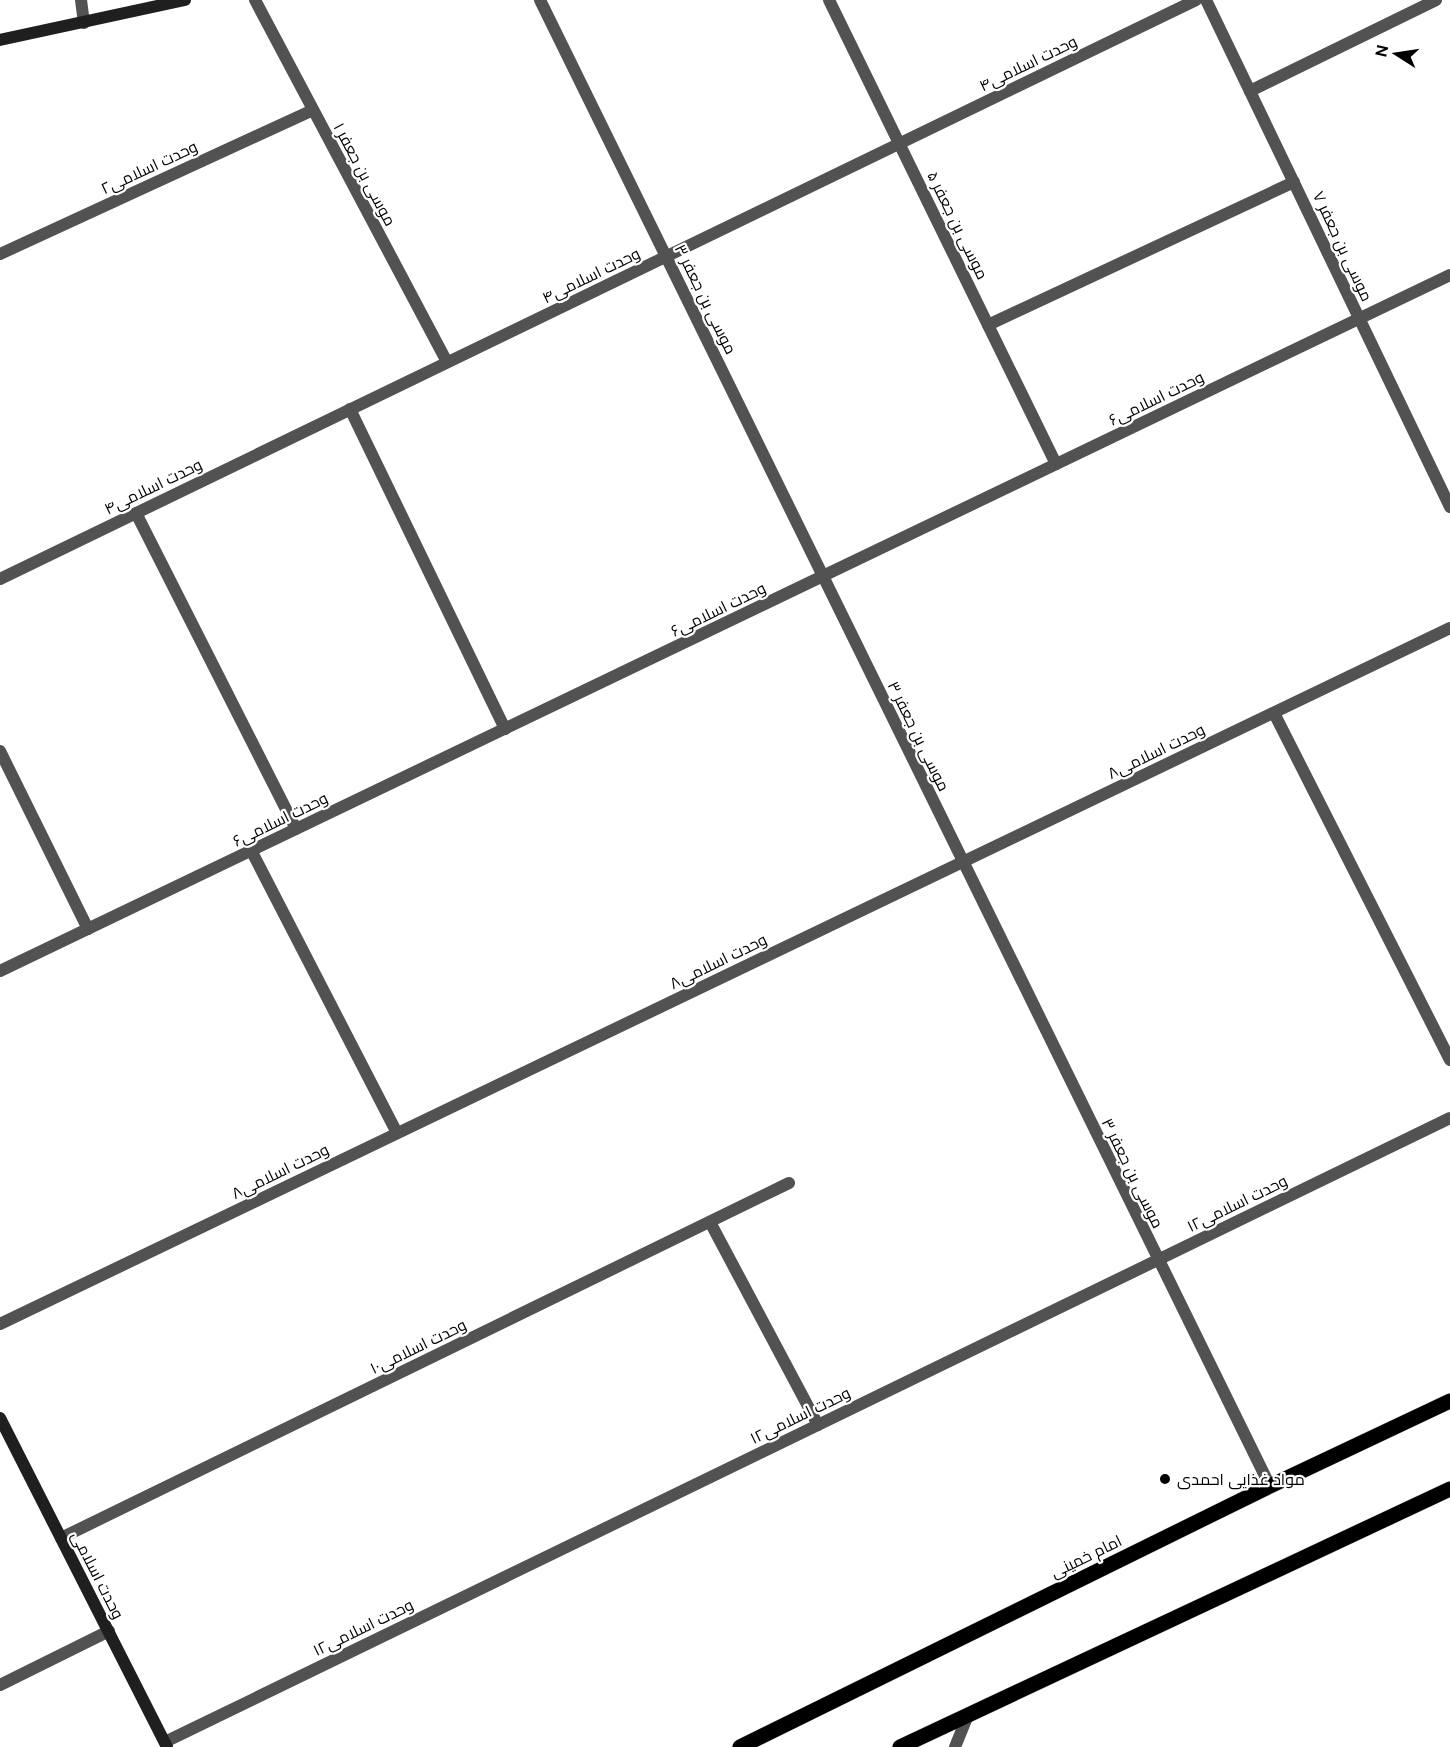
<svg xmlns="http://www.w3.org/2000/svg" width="1450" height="1747" viewBox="0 0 1450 1747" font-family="'DM Sans',Cairo,sans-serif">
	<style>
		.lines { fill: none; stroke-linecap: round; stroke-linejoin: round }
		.primary-casing { stroke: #dbdbdb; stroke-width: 16 }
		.lane { stroke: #525252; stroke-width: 12 }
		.street { stroke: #525252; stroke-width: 12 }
		.secondary { stroke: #1f1f1f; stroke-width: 12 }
		.primary { stroke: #000; stroke-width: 15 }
		.poi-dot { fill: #000; stroke: #fff; stroke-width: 2 }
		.labels { text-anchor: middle; stroke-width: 4.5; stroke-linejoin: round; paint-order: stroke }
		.street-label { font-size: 16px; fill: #000; stroke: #fff }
		.poi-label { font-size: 16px; fill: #000; stroke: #fff; text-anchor: start }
	</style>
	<rect width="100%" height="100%" fill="#fff"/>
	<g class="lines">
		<!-- primary casing -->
		<g class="primary-casing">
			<g id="primary">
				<polyline points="740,1747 1270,1486 1450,1401"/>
				<polyline points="900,1747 1450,1489"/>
			</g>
		</g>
		<!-- lane -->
		<g class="lane">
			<polyline points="1250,91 1436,0"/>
			<polyline points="350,409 505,729"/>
			<polyline points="136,513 296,829"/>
			<polyline points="0,751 88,929"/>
			<polyline points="251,850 397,1133"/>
		</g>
		<!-- street -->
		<g class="street">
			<polyline points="81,0 84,23"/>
			<polyline points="255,0 447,362"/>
			<polyline points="540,0 1270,1486"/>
			<polyline points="829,0 1056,464"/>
			<polyline points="1206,0 1450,507"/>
			<polyline points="0,254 313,110"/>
			<polyline points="988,325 1294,182"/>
			<polyline points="0,579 1196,0"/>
			<polyline points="1274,713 1450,1060"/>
			<polyline points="0,971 1450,275"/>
			<polyline points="710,1222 818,1425"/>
			<polyline points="0,1324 1450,628"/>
			<polyline points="61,1538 789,1183"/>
			<polyline points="0,1685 109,1631"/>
			<polyline points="165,1742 1450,1118"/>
			<polyline points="955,1747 968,1715"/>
		</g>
		<!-- secondary -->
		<g class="secondary">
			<polyline points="0,40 185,0"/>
			<polyline points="0,1418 167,1747"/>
		</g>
		<!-- primary -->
		<use href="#primary" class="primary"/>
	</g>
	<!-- markers -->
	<circle class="poi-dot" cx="1165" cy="1479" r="6"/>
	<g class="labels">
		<!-- street labels -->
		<g class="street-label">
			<text transform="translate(1028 63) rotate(-26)" y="6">وحدت اسلامی۴</text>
			<text transform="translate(149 167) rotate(-25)" y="6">وحدت اسلامی۲</text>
			<text transform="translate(365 174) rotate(62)" y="6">موسی بن جعفر ۱</text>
			<text transform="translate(958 225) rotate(64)" y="6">موسی بن جعفر ۵</text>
			<text transform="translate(1343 246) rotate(65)" y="6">موسی بن جعفر ۷</text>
			<text transform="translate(591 275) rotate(-26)" y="6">وحدت اسلامی۴</text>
			<text transform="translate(706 299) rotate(64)" y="6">موسی بن جعفر ۳</text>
			<text transform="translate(1156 398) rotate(-26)" y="6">وحدت اسلامی۶</text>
			<text transform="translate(153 486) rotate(-26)" y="6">وحدت اسلامی۴</text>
			<text transform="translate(718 609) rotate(-26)" y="6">وحدت اسلامی۶</text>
			<text transform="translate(919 736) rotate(64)" y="6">موسی بن جعفر ۳</text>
			<text transform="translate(1156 751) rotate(-26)" y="6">وحدت اسلامی۸</text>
			<text transform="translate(280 819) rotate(-26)" y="6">وحدت اسلامی۶</text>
			<text transform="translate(718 961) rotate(-26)" y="6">وحدت اسلامی۸</text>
			<text transform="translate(280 1171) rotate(-26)" y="6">وحدت اسلامی۸</text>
			<text transform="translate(1133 1173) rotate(64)" y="6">موسی بن جعفر ۳</text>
			<text transform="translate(1237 1203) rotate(-26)" y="6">وحدت اسلامی۱۲</text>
			<text transform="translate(418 1346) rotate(-26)" y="6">وحدت اسلامی۱۰</text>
			<text transform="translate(800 1415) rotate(-26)" y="6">وحدت اسلامی۱۲</text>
			<text transform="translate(1086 1556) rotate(-26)" y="6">امام خمینی</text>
			<text transform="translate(98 1575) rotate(63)" y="6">وحدت اسلامی</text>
			<text transform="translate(363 1627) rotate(-26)" y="6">وحدت اسلامی۱۲</text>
		</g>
		<!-- poi labels -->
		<g class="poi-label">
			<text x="1177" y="1485">مواد غذایی احمدی</text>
		</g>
	</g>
	<!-- north arrow -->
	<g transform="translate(1396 54) rotate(282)" stroke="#ffffff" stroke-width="4.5" paint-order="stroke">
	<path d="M0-4.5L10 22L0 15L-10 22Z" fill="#000000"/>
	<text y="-9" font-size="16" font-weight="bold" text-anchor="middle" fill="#000000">N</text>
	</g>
</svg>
